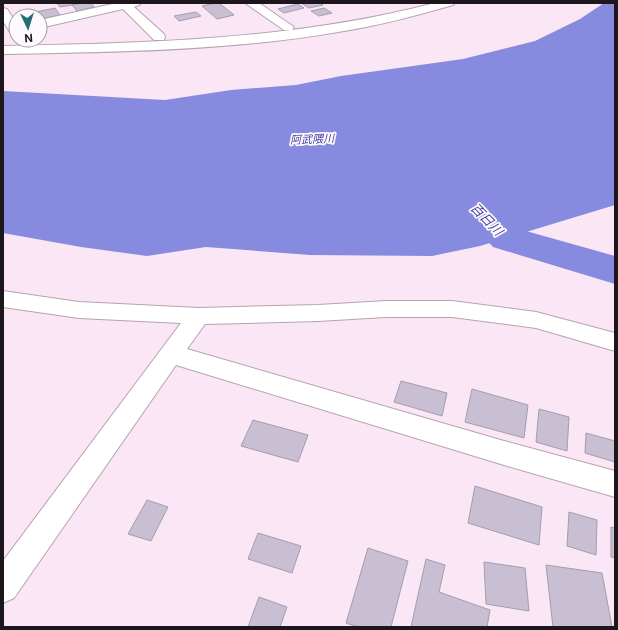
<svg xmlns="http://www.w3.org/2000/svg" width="618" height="630" viewBox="0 0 618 630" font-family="Inter,'Noto Sans JP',sans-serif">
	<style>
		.water { fill: #878bdf }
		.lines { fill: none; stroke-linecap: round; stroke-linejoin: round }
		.river { fill: #878bdf; fill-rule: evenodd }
		.building { fill: #c9bfd3; stroke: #a59caf }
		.minor-casing { stroke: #b6a3b1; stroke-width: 2 }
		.minor { fill: #fff; fill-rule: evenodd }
		.labels { text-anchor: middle; stroke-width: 3.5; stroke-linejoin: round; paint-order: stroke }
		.far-water-label { font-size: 11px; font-style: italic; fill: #443ea1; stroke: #fdf9fc }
		.water-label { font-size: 13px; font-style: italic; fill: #443ea1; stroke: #fdf9fc }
	</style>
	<rect width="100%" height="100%" fill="#fae6f5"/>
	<!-- water -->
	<polygon class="water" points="604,3 615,3 615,205 480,246 432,256 310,255 206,247 147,256 81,247 3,233 3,91 165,100 231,90 296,85 341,76 463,59 535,41 580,19"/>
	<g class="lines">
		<!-- river -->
		<polygon class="river" points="465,185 477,189 519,229 615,256 615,284 493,247 447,196 453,189"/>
	</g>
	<!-- building -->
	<g class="building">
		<polygon points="57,3 72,3 73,5 60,7"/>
		<polygon points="82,3 91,3 94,7 77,11 72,5"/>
		<polygon points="215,3 219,3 234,15 217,19 202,6"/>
		<polygon points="301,3 321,3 323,5 309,8"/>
		<polygon points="298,4 304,8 284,13 278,9"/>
		<polygon points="55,8 60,15 40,19 40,16 22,16 21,15"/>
		<polygon points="324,8 332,13 319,16 311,11"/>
		<polygon points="196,12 201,16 179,21 174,16"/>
		<polygon points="401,381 447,393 442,416 394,402"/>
		<polygon points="472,389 528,405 524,438 465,422"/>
		<polygon points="539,409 569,417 567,451 536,442"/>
		<polygon points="253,420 308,435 298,462 241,446"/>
		<polygon points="586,433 615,441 615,462 585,453"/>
		<polygon points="475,486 542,507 539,545 468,523"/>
		<polygon points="147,500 168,507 151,541 128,534"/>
		<polygon points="569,512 597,520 596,555 567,546"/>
		<polygon points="611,527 615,528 615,558 611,557"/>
		<polygon points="258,533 301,546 292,573 248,559"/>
		<polygon points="368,548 408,561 391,627 358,627 346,623"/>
		<polygon points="426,559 445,565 439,592 490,610 487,627 411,627"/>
		<polygon points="484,562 525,568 529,611 486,604"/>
		<polygon points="546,565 602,573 612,627 553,627"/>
		<polygon points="259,597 287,607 280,627 248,627"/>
	</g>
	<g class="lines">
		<!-- minor casing -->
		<g class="minor-casing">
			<g id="minor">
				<polygon points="117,3 141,3 139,5 134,7 164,34 165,37 164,40 154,40 123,9 40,28 40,20"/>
				<polygon points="245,3 259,3 294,27 292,30 284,30"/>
				<path d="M 435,3 L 455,3 L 453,5 C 415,16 377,26 338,32 C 228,51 115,52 3,54 L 3,46 C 149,43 293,40 435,3 Z"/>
				<polygon points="3,8 7,9 16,23 16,32 10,32 3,21"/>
				<polygon points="3,291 79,302 199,308 318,305 386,301 452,301 536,312 615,333 615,351 536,328 452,317 386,317 318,321 205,324 187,349 504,441 615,471 615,497 504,465 176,365 14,598 3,603 3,561 181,323 79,318 3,307"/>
			</g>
		</g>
		<!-- minor -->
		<use href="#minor" class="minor"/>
	</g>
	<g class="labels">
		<!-- far-water labels -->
		<g class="far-water-label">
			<text transform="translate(312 139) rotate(-2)" y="4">阿武隈川</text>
		</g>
		<!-- water labels -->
		<g class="water-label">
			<text transform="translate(487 219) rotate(46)" y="5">百日川</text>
		</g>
	</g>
	<!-- border -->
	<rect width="618" height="630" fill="none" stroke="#1d161c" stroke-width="8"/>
	<!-- north arrow -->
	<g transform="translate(28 28) rotate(176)"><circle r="19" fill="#fdf9fc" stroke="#a39ea2"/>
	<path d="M0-3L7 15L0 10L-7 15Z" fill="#236f71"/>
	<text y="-6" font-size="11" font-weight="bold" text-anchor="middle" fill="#1d161c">N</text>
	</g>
</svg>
